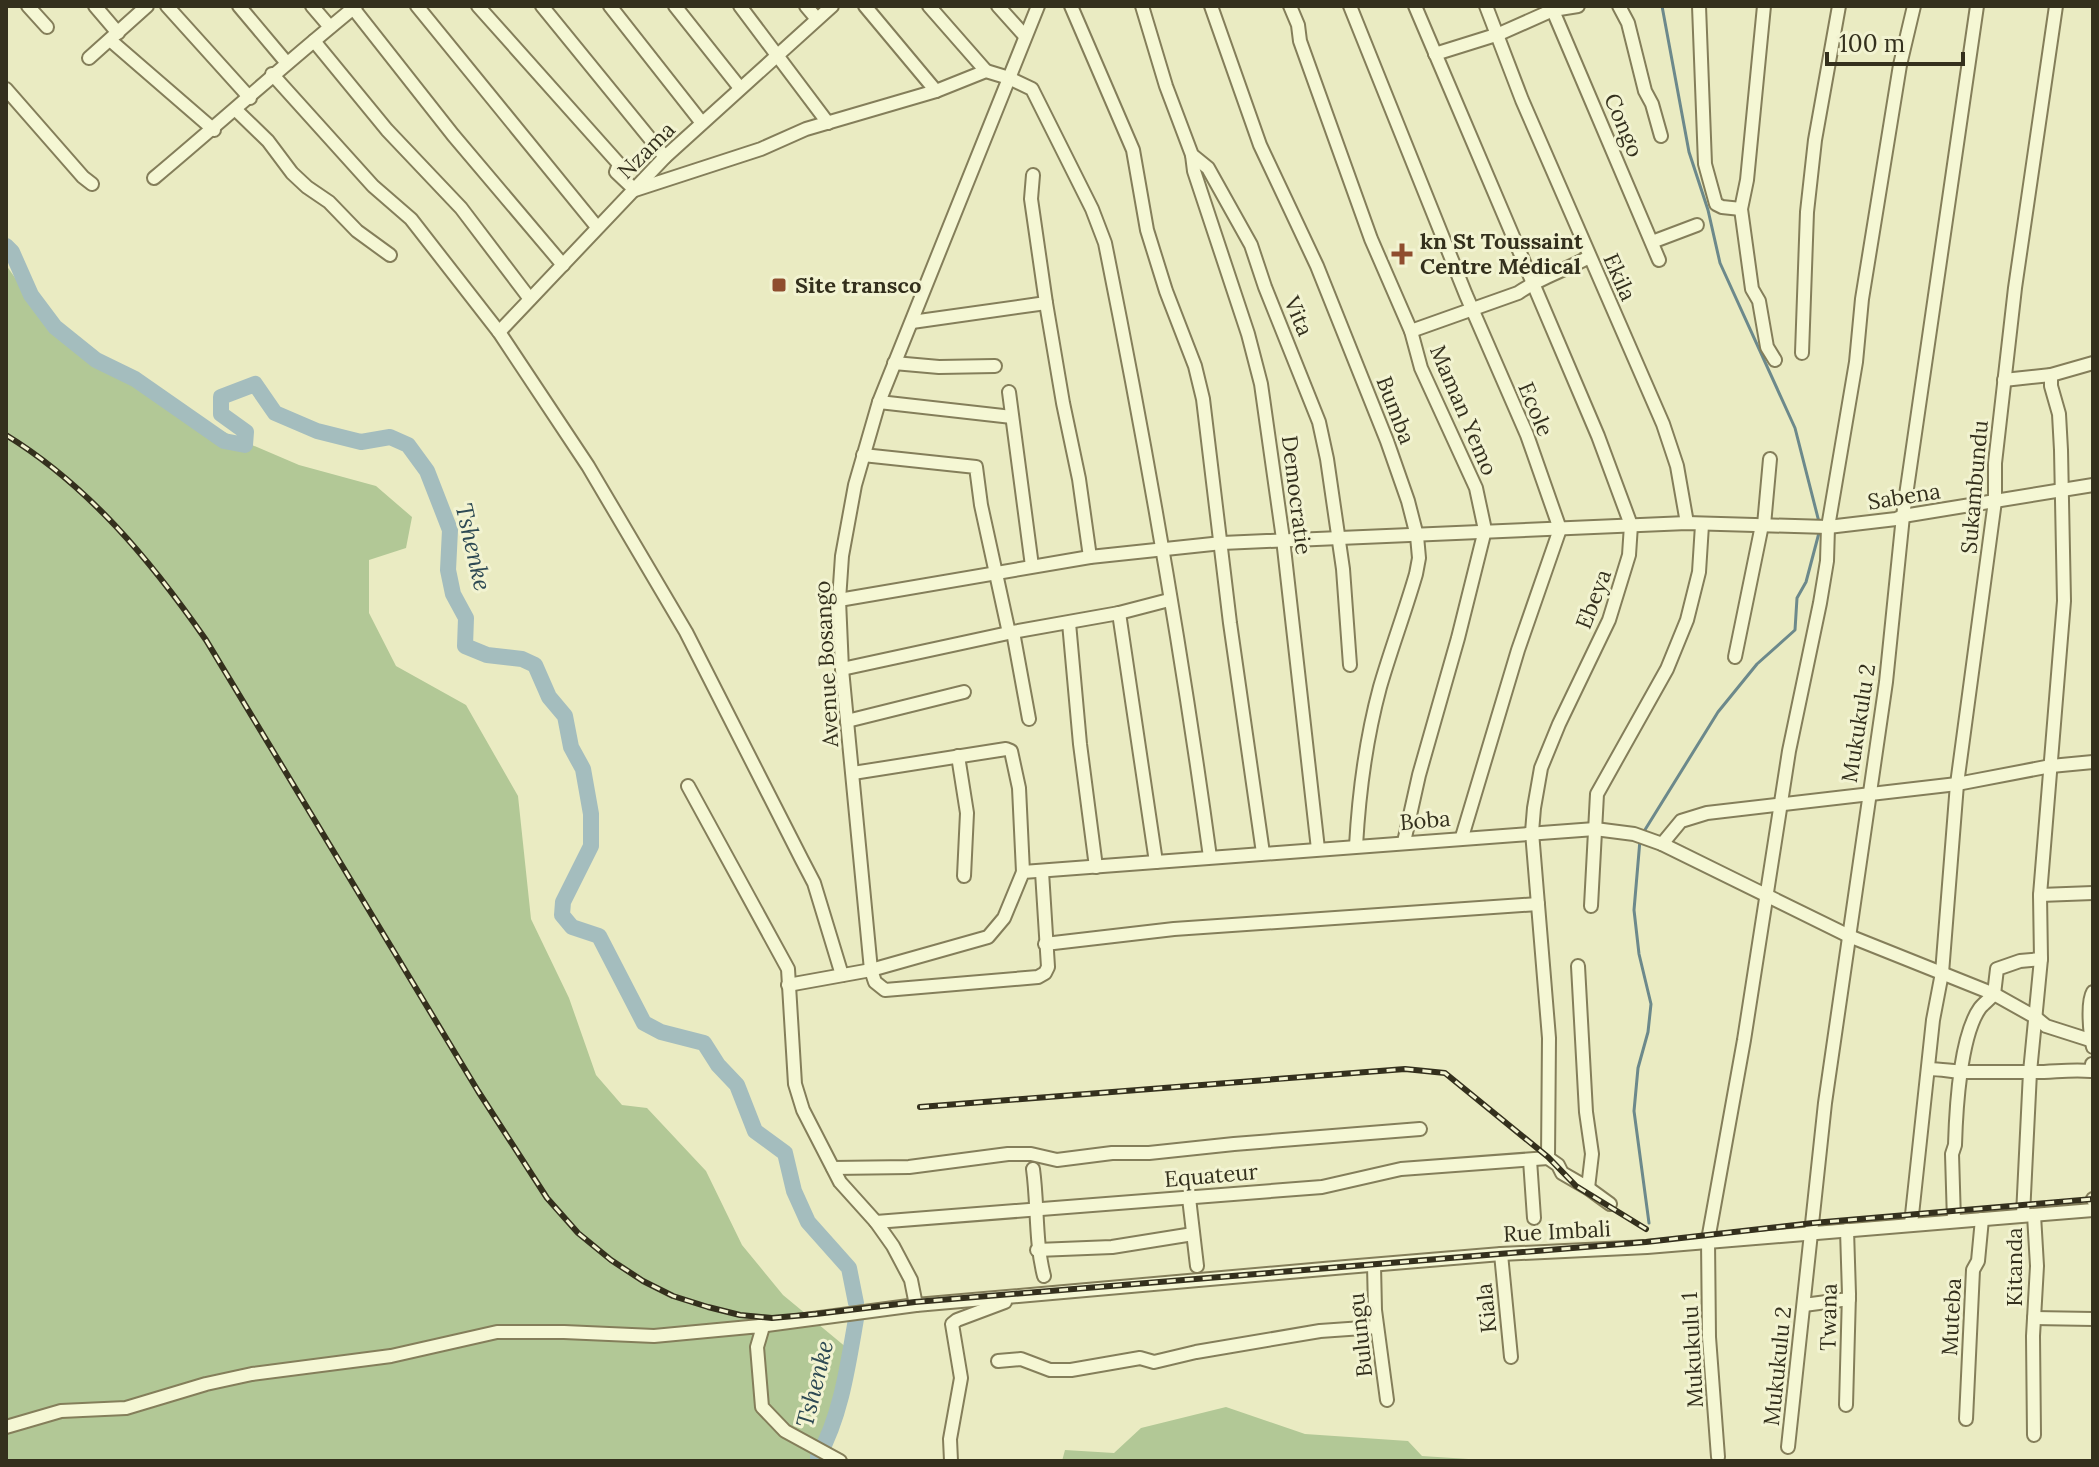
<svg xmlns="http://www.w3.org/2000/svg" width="2099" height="1467" viewBox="0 0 2099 1467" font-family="Lora,serif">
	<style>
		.green { fill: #b2c896 }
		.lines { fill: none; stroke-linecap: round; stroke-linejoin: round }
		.stream { stroke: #6c898b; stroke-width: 3 }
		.river { stroke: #a4bdbe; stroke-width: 16 }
		.minor-casing { stroke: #847e5a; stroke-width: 16 }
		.minor { stroke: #f5f7d4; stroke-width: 12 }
		.rail-casing { stroke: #34301d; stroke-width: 6 }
		.rail { stroke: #f2f3d1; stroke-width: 3; stroke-dasharray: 9; stroke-linecap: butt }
		.poi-dot { fill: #8f4d2e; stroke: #f2f3d1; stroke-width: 3 }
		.labels { text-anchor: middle; stroke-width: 6; stroke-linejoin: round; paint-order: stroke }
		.street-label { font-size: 22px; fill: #34301d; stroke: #f2f3d1 }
		.poi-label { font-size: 22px; font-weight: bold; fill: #34301d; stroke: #f2f3d1; text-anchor: start }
		.water-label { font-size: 24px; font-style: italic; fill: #2d4953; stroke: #f2f3d1 }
	</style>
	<rect width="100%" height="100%" fill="#eaebc2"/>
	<!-- green -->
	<g class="green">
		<polygon points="6,265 30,299 153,395 238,439 299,465 376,486 412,517 406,548 369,560 369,613 396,666 466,705 518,796 531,919 569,998 596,1075 622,1105 647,1108 706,1171 742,1245 783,1295 847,1348 824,1444 841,1461 6,1461"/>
		<polygon points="1226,1407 1305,1434 1408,1441 1422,1456 1499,1461 1062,1461 1065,1450 1114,1453 1141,1428"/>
	</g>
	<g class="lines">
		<!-- stream -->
		<g class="stream">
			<polyline points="1662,6 1689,152 1708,210 1720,263 1795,428 1819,522"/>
			<polyline points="1643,833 1718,712 1757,664 1795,630 1797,598 1806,582 1820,529"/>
			<polyline points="1640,840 1634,910 1639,954 1651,1004 1648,1032 1638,1068 1634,1111 1649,1223"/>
		</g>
		<!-- river -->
		<g class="river">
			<polyline points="6,246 12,252 31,295 55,327 96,360 135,379 224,441 245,445 246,432 221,414 221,397 255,384 275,413 317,431 361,442 390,437 408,445 427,471 450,530 448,570 453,594 466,618 465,646 487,655 522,659 535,665 549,697 565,716 571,747 583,769 591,814 591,846 563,902 562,915 572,927 599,936 644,1023 661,1032 704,1043 718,1065 737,1085 755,1131 785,1153 794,1191 808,1222 849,1268 856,1303"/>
			<path d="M 821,1461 L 818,1457 C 841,1416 848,1365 856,1319"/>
		</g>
		<!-- minor casing -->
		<g class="minor-casing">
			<g id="minor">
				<polyline points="28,6 47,27"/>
				<polyline points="95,6 118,33"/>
				<polyline points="167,6 250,98"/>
				<polyline points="239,6 286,62"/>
				<polyline points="312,6 330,27"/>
				<polyline points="417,6 597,227"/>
				<path d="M 478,6 L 619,164 L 616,172 L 635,190 L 761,149 L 806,129 L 936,91 L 986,71 L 1009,78 L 1032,89 L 1092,209 L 1105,243 C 1146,446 1182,652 1210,857"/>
				<polyline points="542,6 665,157"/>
				<polyline points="610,6 702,123"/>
				<polyline points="675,6 740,88"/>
				<polyline points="740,6 828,123"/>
				<polyline points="806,6 817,19"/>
				<polyline points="865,6 936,91"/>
				<polyline points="929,6 986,71"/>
				<polyline points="998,6 1025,36"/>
				<polyline points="1038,6 879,402 855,485 842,556 839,600 842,669 871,970 875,982 885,990 1038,977 1045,973 1048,967 1042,872"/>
				<polyline points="1071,6 1133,150 1147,230 1166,291 1195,366 1203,399 1230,623 1263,853"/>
				<polyline points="1142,6 1166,86 1192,155 1208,168 1251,245 1265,287 1319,422 1327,459 1343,569 1350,665"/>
				<path d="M 1211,6 L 1260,145 L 1317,266 L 1387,441 L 1408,501 L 1417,536 L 1419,558 L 1416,574 C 1405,612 1391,649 1380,687 C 1366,739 1359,792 1356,846"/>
				<polyline points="1290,6 1298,25 1300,41 1371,239 1411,331 1421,368 1476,488 1485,530 1458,638 1419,775 1404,842"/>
				<polyline points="1350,6 1466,295 1527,435 1560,529 1518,650 1462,837"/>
				<polyline points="1415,6 1598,436 1631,525 1629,555 1609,620 1559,724 1541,768 1534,808 1532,832 1549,1038 1548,1158 1558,1165 1562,1173 1588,1188 1610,1204"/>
				<polyline points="1486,6 1522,100 1663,424 1677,466 1687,523"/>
				<polyline points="1551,6 1659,260"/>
				<polyline points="1619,6 1628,23 1645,91 1652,104 1661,136"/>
				<polyline points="1699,6 1705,164 1716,204 1722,207 1741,209"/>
				<polyline points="1764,6 1747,180 1741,209 1752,289 1759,301 1767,347 1775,360"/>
				<polyline points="353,8 453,135 563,265"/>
				<polyline points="110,40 214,130"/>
				<polyline points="314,41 387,130 461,208 530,299"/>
				<polyline points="1435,54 1499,34 1553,10 1578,6"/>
				<polyline points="89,58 147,6"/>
				<polyline points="272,74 373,186 411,219 499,332 588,466 686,632 802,860 814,883 842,975"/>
				<polyline points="6,89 83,177 92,184"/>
				<polyline points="236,110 268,141 292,173 307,187 329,202 357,231 390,255"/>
				<polyline points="1192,155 1194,171 1248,334 1261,384 1283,539 1318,849"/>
				<polyline points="1033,175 1031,199 1046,303 1063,403 1079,479 1090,557"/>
				<path d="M 154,178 C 222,121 287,62 356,6"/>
				<polyline points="1652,242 1697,225"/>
				<polyline points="912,322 1046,303"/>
				<path d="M 1411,331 L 1518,293 C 1539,278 1566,270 1589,257"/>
				<polyline points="499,332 665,157 832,6"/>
				<polyline points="1802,353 1807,212 1815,140 1839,6"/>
				<polyline points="894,363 939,367 995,366"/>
				<polyline points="2004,380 2051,375 2093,363"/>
				<polyline points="1009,392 1032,566"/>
				<polyline points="879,402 1012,417"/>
				<polyline points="863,455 976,467 981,505 1009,633"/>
				<polyline points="1764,525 1770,459"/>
				<polyline points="839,600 1090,557 1222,543 1687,523 1828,527 1896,519 1903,516 2093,485"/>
				<polyline points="1119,613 1156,862"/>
				<polyline points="1069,623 1080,744 1096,867"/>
				<polyline points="1013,632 1029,719"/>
				<polyline points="1735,657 1762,525"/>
				<polyline points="842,669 1013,632 1119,613 1169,600"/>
				<polyline points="847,721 964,692"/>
				<polyline points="958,756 967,813 964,876"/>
				<polyline points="853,773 1006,749 1011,751 1019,788 1023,872"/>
				<polyline points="688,786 788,969 795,1084 803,1110 840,1182 876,1222 893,1246 911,1280 916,1305"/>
				<polyline points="1662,844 1849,936 1994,994 2035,1017 2046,1026 2093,1041"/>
				<polyline points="2040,895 2093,893"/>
				<polyline points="1591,906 1597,794 1667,669 1687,620 1699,572 1702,525"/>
				<polyline points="1045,944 1174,929 1538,904"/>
				<polyline points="1578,966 1586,1112 1592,1154 1588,1188"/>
				<polyline points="788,985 871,970 988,937 1004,918 1023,872 1595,829 1634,834 1662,844 1681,821 1707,813 1957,784 2051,766 2093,762"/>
				<path d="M 2093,992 C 2087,1002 2090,1035 2093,1047"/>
				<path d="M 1929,1069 C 1942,1069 1954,1072 1966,1072 C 1989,1072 2012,1072 2035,1072 C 2054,1072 2072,1069 2091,1071 L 2092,1064"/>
				<polyline points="1530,1160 1534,1218"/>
				<polyline points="833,1168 909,1167 1008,1154 1031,1154 1057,1160 1112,1153 1149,1153 1234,1144 1420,1129"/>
				<path d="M 1033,1169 C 1038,1205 1035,1241 1044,1276"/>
				<polyline points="1189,1198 1197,1266"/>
				<polyline points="2093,1199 2093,1200"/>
				<polyline points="2023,1215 2030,1072 2041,959 2040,895 2064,601 2061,450 2059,414 2051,386 2051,375"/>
				<polyline points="2034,1215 2037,1266 2033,1336 2034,1435"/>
				<path d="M 1954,1221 L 1952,1154 L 1955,1145 C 1956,1111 1960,1036 1980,1008 C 1984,1003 1990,999 1994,994 L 1997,969 L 2020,961 L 2041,959"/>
				<polyline points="876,1222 1322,1187 1401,1169 1548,1158"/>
				<polyline points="1911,1224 1933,1020 1942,973 1957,784 1995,501 1995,463 2015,288 2056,6"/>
				<polyline points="1037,1250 1112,1247 1193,1234"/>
				<polyline points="1501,1254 1511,1357"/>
				<polyline points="1374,1265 1375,1310 1387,1400"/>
				<polyline points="1804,1305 1849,1299"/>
				<polyline points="2034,1318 2093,1319"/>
				<polyline points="760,1326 916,1305 1346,1267 1501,1254 1647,1247 2093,1210"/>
				<polyline points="998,1361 1021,1359 1050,1370 1071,1370 1140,1358 1154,1362 1196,1352 1320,1331 1377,1327"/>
				<polyline points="1846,1405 1849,1294 1847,1230"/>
				<polyline points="1966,1419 1973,1270 1978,1261 1982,1219"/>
				<polyline points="6,1427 61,1411 126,1408 206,1384 252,1374 391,1356 497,1332 564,1332 654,1336 760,1326 762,1330 757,1347 762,1407 785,1431 840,1461"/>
				<polyline points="1788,1447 1825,1103 1886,682 1903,516 1977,6"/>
				<polyline points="1718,1457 1709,1337 1708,1240 1744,1040 1789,751 1820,603 1827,561 1828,527 1856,362 1862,299 1900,65 1914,6"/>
				<polyline points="951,1461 950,1439 961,1378 952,1324 957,1320 1005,1302"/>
			</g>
		</g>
		<!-- minor -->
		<use href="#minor" class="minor"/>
		<!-- rail casing -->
		<g class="rail-casing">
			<g id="rail">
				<path d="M 6,435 C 89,486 151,561 206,640 L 478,1091 L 547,1198 L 578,1233 L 611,1260 L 643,1281 L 673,1296 L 708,1307 L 740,1315 L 772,1318 L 816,1314 L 915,1302 L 1646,1242 L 1813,1223 L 2093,1199"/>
				<polyline points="920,1107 1405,1069 1445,1073 1548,1157 1576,1186 1646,1229"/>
			</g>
		</g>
		<!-- rail -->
		<use href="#rail" class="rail"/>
	</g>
	<!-- markers -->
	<g class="poi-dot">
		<path d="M1398 242h8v8h8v8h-8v8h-8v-8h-8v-8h8z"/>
		<rect x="771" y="277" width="16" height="16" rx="4"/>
	</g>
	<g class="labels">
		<!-- street labels -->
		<g class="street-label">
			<text transform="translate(1624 125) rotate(67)" y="8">Congo</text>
			<text transform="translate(646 150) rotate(-45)" y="8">Nzama</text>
			<text transform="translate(1620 277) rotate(66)" y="8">Ekila</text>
			<text transform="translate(1299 316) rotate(67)" y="8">Vita</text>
			<text transform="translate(1536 409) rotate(67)" y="8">Ecole</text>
			<text transform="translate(1396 410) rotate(69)" y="8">Bumba</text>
			<text transform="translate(1464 410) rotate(67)" y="8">Maman Yemo</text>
			<text transform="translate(1974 487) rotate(-85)" y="8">Sukambundu</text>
			<text transform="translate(1297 495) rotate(83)" y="8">Democratie</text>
			<text transform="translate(1904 496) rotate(-9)" y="8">Sabena</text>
			<text transform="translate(1593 599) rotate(-69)" y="8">Ebeya</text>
			<text transform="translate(826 664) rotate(-93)" y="8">Avenue Bosango</text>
			<text transform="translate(1858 723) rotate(-81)" y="8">Mukukulu 2</text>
			<text transform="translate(1425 820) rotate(-5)" y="8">Boba</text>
			<text transform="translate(1211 1175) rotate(-5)" y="8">Equateur</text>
			<text transform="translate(1557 1231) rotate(-3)" y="8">Rue Imbali</text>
			<text transform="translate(2014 1267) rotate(-90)" y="8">Kitanda</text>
			<text transform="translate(1486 1308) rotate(-96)" y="8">Kiala</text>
			<text transform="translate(1828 1317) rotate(-89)" y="8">Twana</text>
			<text transform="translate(1951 1317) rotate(-87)" y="8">Muteba</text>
			<text transform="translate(1360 1335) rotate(-96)" y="8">Bulungu</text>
			<text transform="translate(1692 1350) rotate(-93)" y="8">Mukukulu 1</text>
			<text transform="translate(1777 1366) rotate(-84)" y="8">Mukukulu 2</text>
		</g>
		<!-- poi labels -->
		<g class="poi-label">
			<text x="1420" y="249">kn St Toussaint<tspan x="1420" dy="25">Centre Médical</tspan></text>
			<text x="795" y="293">Site transco</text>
		</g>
		<!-- water labels -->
		<g class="water-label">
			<text transform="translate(473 547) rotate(77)" y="8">Tshenke</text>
			<text transform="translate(815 1384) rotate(-76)" y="8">Tshenke</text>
		</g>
	</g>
	<!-- border -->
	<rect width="2099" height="1467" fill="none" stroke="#34301d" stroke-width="16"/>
	<!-- scale -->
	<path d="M1827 52v12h136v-12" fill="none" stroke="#34301d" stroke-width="4"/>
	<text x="1839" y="52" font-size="24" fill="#34301d" stroke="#f2f3d1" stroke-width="6" paint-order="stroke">100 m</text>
</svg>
